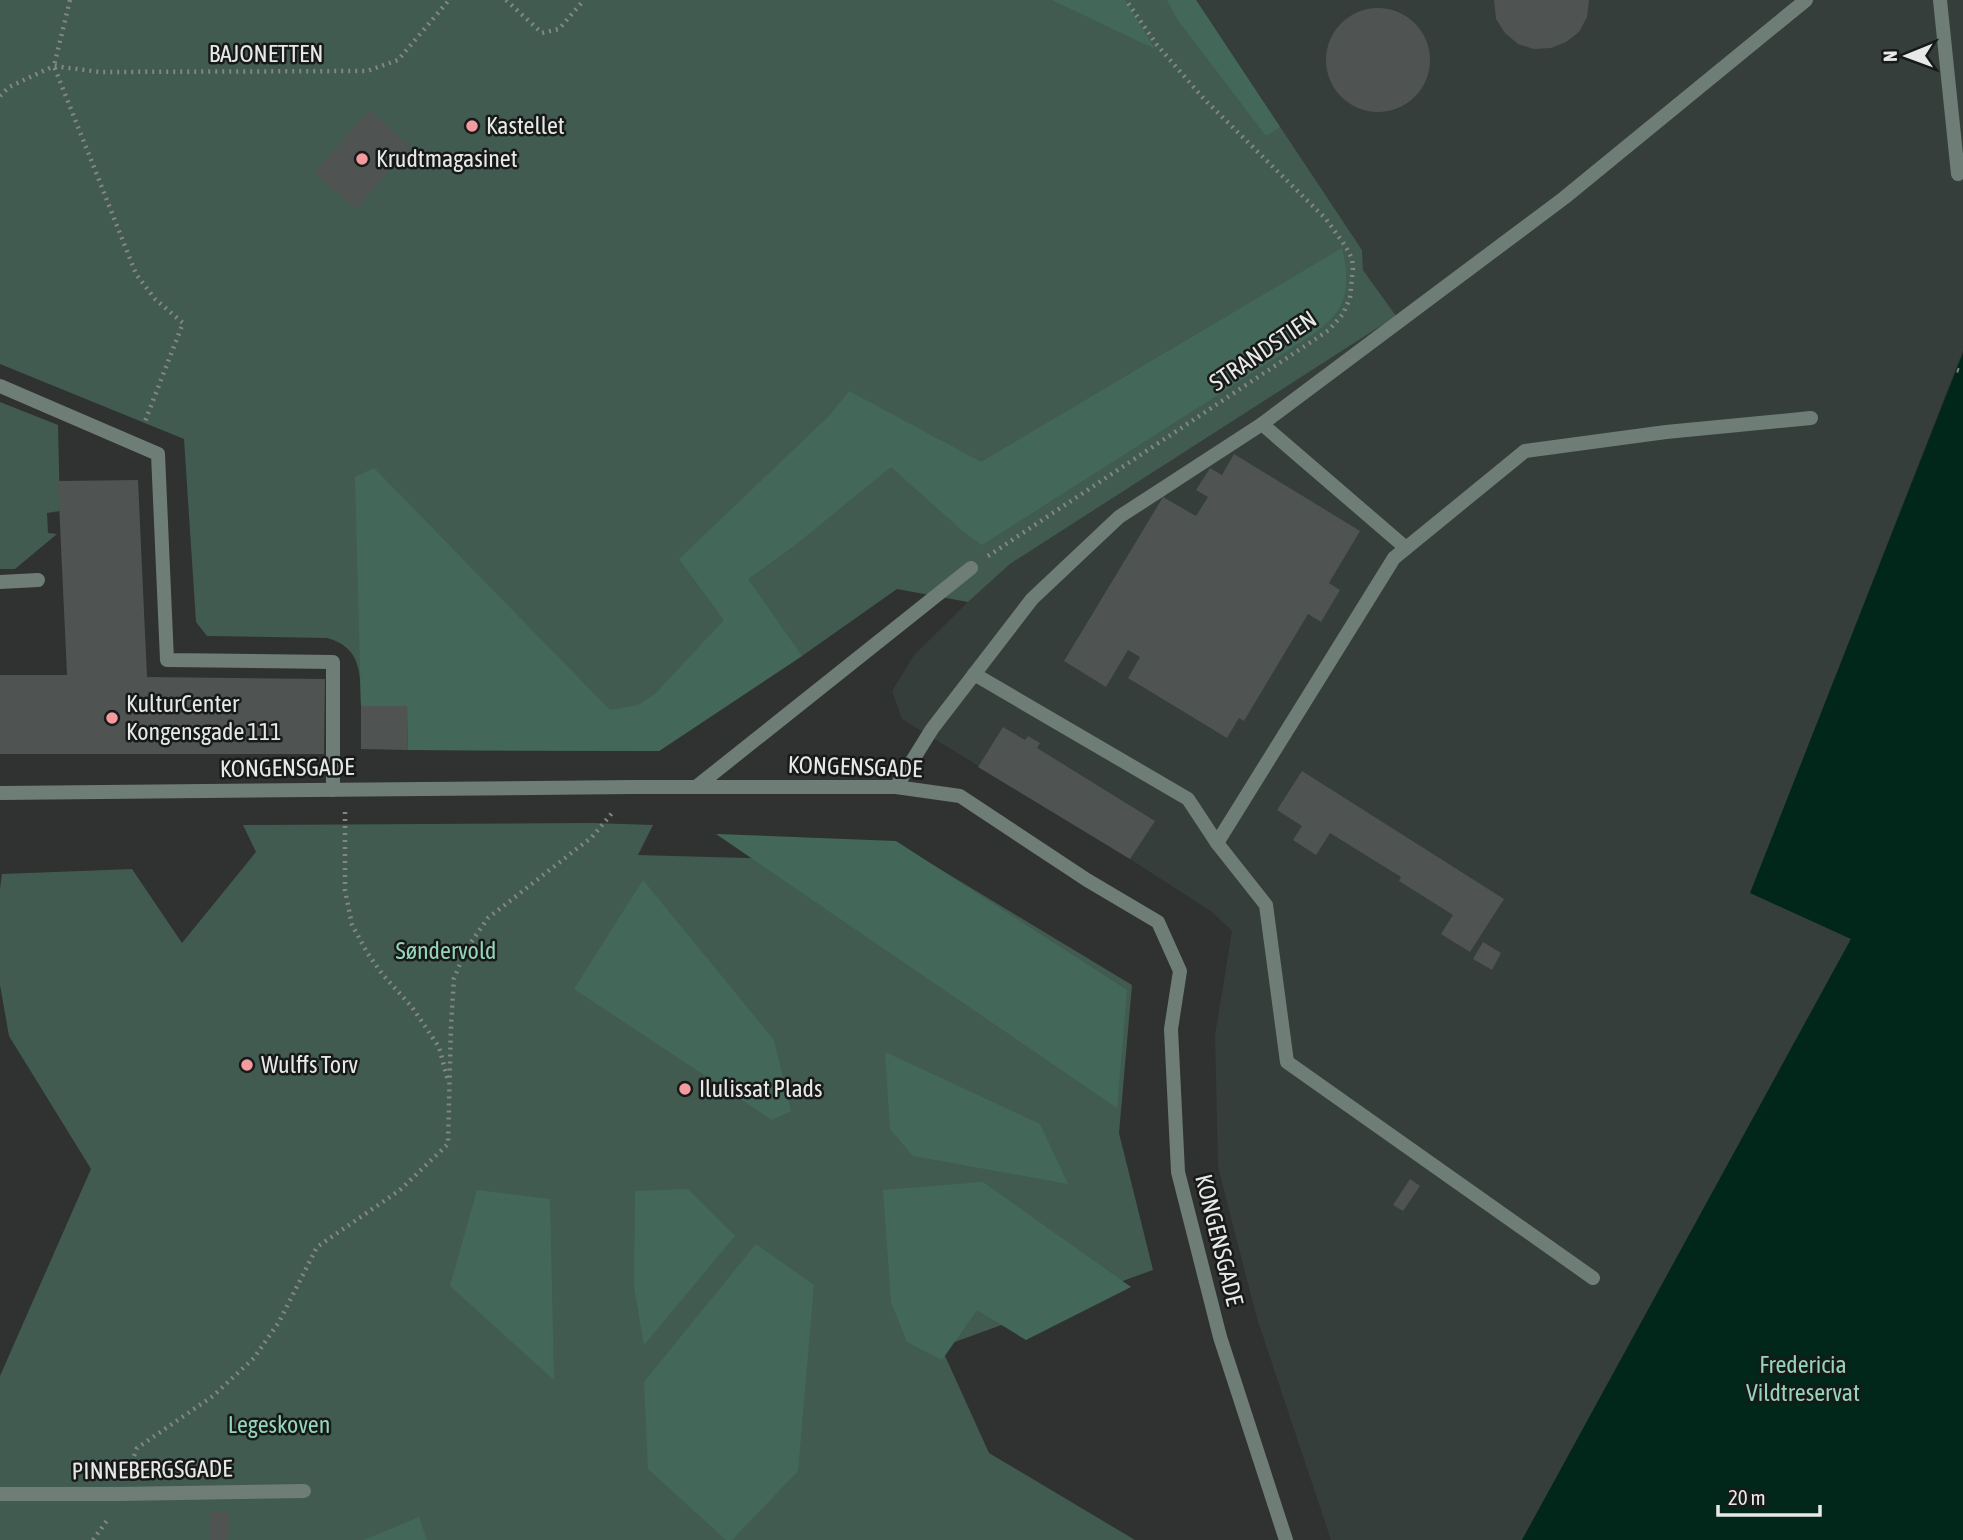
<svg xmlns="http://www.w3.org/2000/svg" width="1963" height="1540" viewBox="0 0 1963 1540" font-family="'Asap Condensed',sans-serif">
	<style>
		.built { fill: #353e3b }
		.green { fill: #415b50 }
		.forest { fill: #436859 }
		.water { fill: #01271b }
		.building { fill: #4f5351 }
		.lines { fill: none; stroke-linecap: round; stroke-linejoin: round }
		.path { stroke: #838684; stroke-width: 4.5; stroke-dasharray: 2 5; stroke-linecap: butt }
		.lane { stroke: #6e7e76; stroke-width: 14 }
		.street { stroke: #6e7e76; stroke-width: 14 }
		.poi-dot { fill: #f49b9f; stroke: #181919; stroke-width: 2.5 }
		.labels { text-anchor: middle; stroke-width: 5; stroke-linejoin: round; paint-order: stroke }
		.street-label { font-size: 24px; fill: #e7e9e8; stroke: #181919 }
		.poi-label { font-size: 24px; fill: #e7e9e8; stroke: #181919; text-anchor: start }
		.park-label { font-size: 24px; fill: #93d6ba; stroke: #181919 }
	</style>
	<rect width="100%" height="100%" fill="#2f3230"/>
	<!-- built -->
	<polygon class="built" points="1196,0 1963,0 1963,350 1751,892 1851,939 1522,1540 1331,1540 1256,1315 1218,1167 1215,1035 1232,931 1212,912 1130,859 902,719 892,691 914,655 968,602 1010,564 1395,316 1363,270 1362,250"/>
	<!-- green -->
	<g class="green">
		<path d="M 0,0 L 1196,0 L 1362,250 L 1363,270 L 1396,316 L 1010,564 L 968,602 L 897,589 L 802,656 L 659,751 L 408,750 L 407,706 L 361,706 C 360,675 363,648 327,638 L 207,636 L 196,622 L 184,439 L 0,364 Z"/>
		<polygon points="0,402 58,425 60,511 47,513 48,533 57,534 15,569 0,569"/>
		<polygon points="592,823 653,825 638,855 930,863 1132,985 1119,1133 1153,1270 941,1347 989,1453 1135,1540 0,1540 0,1376 91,1169 9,1036 0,985 0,889 2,874 132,869 182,943 256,852 243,825"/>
	</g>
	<!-- forest -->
	<g class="forest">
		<polygon points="1052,0 1125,0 1155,49"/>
		<polygon points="1167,0 1196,0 1280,127 1266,136 1177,19"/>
		<path d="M 1342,248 C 1347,269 1350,295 1336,313 C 1330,320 1322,327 1315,333 L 982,545 L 965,533 L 891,467 L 794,546 L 748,579 L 802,656 L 659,751 L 408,750 L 407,706 L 361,706 L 355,477 L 374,468 L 610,710 L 638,705 L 655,694 L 724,620 L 679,559 L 830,415 L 849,391 L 981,462 Z"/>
		<polygon points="716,834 896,841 1127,990 1117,1108"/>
		<polygon points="643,880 774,1040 791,1111 772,1120 574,989"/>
		<polygon points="885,1052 1040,1124 1068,1184 913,1156 890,1129"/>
		<polygon points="983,1182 1131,1287 1026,1340 977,1310 942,1360 907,1342 891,1302 883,1190"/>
		<polygon points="688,1189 735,1236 644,1345 634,1287 635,1191"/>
		<polygon points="477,1190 550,1199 554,1380 450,1286"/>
		<polygon points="756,1244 814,1285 798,1471 732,1540 726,1540 648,1469 644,1382"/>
		<polygon points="419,1517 427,1540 364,1540"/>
	</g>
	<!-- water -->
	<polygon class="water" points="1963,353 1963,1540 1522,1540 1851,939 1750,893"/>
	<!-- building -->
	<g class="building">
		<polygon points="1494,0 1589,0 1587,17 1579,32 1566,42 1551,48 1534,49 1518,44 1505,33 1496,19"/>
		<circle cx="1378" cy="60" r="52"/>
		<polygon points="369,110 411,146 356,209 314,173"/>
		<polygon points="1234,454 1360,531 1329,583 1340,590 1321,622 1308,614 1244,721 1239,718 1227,738 1128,678 1140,657 1128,650 1106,687 1064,661 1163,497 1196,516 1208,497 1196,490 1210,468 1222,475"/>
		<polygon points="138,480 147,677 325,679 324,754 0,754 0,675 67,675 58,481"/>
		<polygon points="361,706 407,706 408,750 361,749"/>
		<polygon points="1003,727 1025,740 1028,736 1040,743 1037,748 1155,821 1130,859 978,767"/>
		<polygon points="1302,771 1504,899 1470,952 1441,934 1453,915 1399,881 1401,877 1330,833 1316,855 1293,840 1302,826 1277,810"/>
		<polygon points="1483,942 1501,953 1492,970 1473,959"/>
		<polygon points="1410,1179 1420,1186 1403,1211 1393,1205"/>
		<polygon points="209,1511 229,1511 228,1540 209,1540"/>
	</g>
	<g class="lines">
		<!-- path -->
		<g class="path">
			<polyline points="70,0 54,66 136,274 155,299 183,323 144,424"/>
			<polyline points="506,0 542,33 559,29 584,0"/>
			<polyline points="0,96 9,87 54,66 100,72 367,71 398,60 449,0"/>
			<polyline points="1957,370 1963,372"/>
			<polyline points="988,556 1329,330 1343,314 1350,298 1353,268 1352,259 1346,247 1326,219 1204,99 1157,45 1126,0"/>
			<polyline points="345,812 345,890 352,925 368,954 383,975 412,1007 439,1047 448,1081"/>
			<polyline points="129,1469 137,1448 213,1396 254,1358 279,1322 317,1247 400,1190 448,1144 451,1025 454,978 467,948 488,918 592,837 613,812"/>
			<polyline points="93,1540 108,1519"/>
		</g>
		<!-- lane -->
		<g class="lane">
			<polyline points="1940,0 1958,174"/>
			<polyline points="0,386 158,454 167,660 333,662 333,790"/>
			<polyline points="1262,424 1406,548"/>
			<polyline points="0,582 38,580"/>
			<polyline points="974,674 1188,799 1217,843 1266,905 1287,1062 1593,1278"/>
			<polyline points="696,787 971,568"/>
			<polyline points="896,787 932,729 1032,599 1119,517 1262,424 1564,198 1806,0"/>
			<polyline points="1217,843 1394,558 1525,451 1666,432 1811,418"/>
		</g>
		<!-- street -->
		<g class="street">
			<polyline points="0,793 634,787 896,787 960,796 1087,880 1158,922 1180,971 1171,1029 1178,1172 1220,1337 1286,1540"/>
			<polyline points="0,1494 119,1494 304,1491"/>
		</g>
	</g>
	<!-- markers -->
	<g class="poi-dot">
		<circle cx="472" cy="126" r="7"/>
		<circle cx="362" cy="159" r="7"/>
		<circle cx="112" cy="718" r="7"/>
		<circle cx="247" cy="1065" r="7"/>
		<circle cx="685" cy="1089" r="7"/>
	</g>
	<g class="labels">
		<!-- street labels -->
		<g class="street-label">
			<text x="266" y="62">BAJONETTEN</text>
			<text transform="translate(1263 351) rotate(-34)" y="8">STRANDSTIEN</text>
			<text transform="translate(855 767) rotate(2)" y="8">KONGENSGADE</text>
			<text transform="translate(287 768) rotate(-1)" y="8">KONGENSGADE</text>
			<text transform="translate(1219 1240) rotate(76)" y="8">KONGENSGADE</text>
			<text transform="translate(152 1470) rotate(-1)" y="8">PINNEBERGSGADE</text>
		</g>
		<!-- poi labels -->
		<g class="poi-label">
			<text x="486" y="134">Kastellet</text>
			<text x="376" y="167">Krudtmagasinet</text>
			<text x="126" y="712">KulturCenter<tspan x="126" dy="28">Kongensgade 111</tspan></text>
			<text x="261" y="1073">Wulffs Torv</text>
			<text x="699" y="1097">Ilulissat Plads</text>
		</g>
		<!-- park labels -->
		<g class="park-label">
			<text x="446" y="959">Søndervold</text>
			<text x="1803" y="1373">Fredericia<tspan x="1803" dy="28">Vildtreservat</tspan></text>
			<text x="279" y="1433">Legeskoven</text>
		</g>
	</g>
	<!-- north arrow -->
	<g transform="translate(1907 56) rotate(269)" stroke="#181919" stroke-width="5" paint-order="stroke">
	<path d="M0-5L12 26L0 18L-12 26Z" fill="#e7e9e8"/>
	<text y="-10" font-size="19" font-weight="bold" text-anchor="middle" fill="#e7e9e8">N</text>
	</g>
	<!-- scale -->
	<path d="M1718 1505v10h102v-10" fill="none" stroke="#e7e9e8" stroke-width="3.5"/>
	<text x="1728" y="1505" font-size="21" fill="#e7e9e8" stroke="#181919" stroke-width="5" paint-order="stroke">20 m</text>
</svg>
